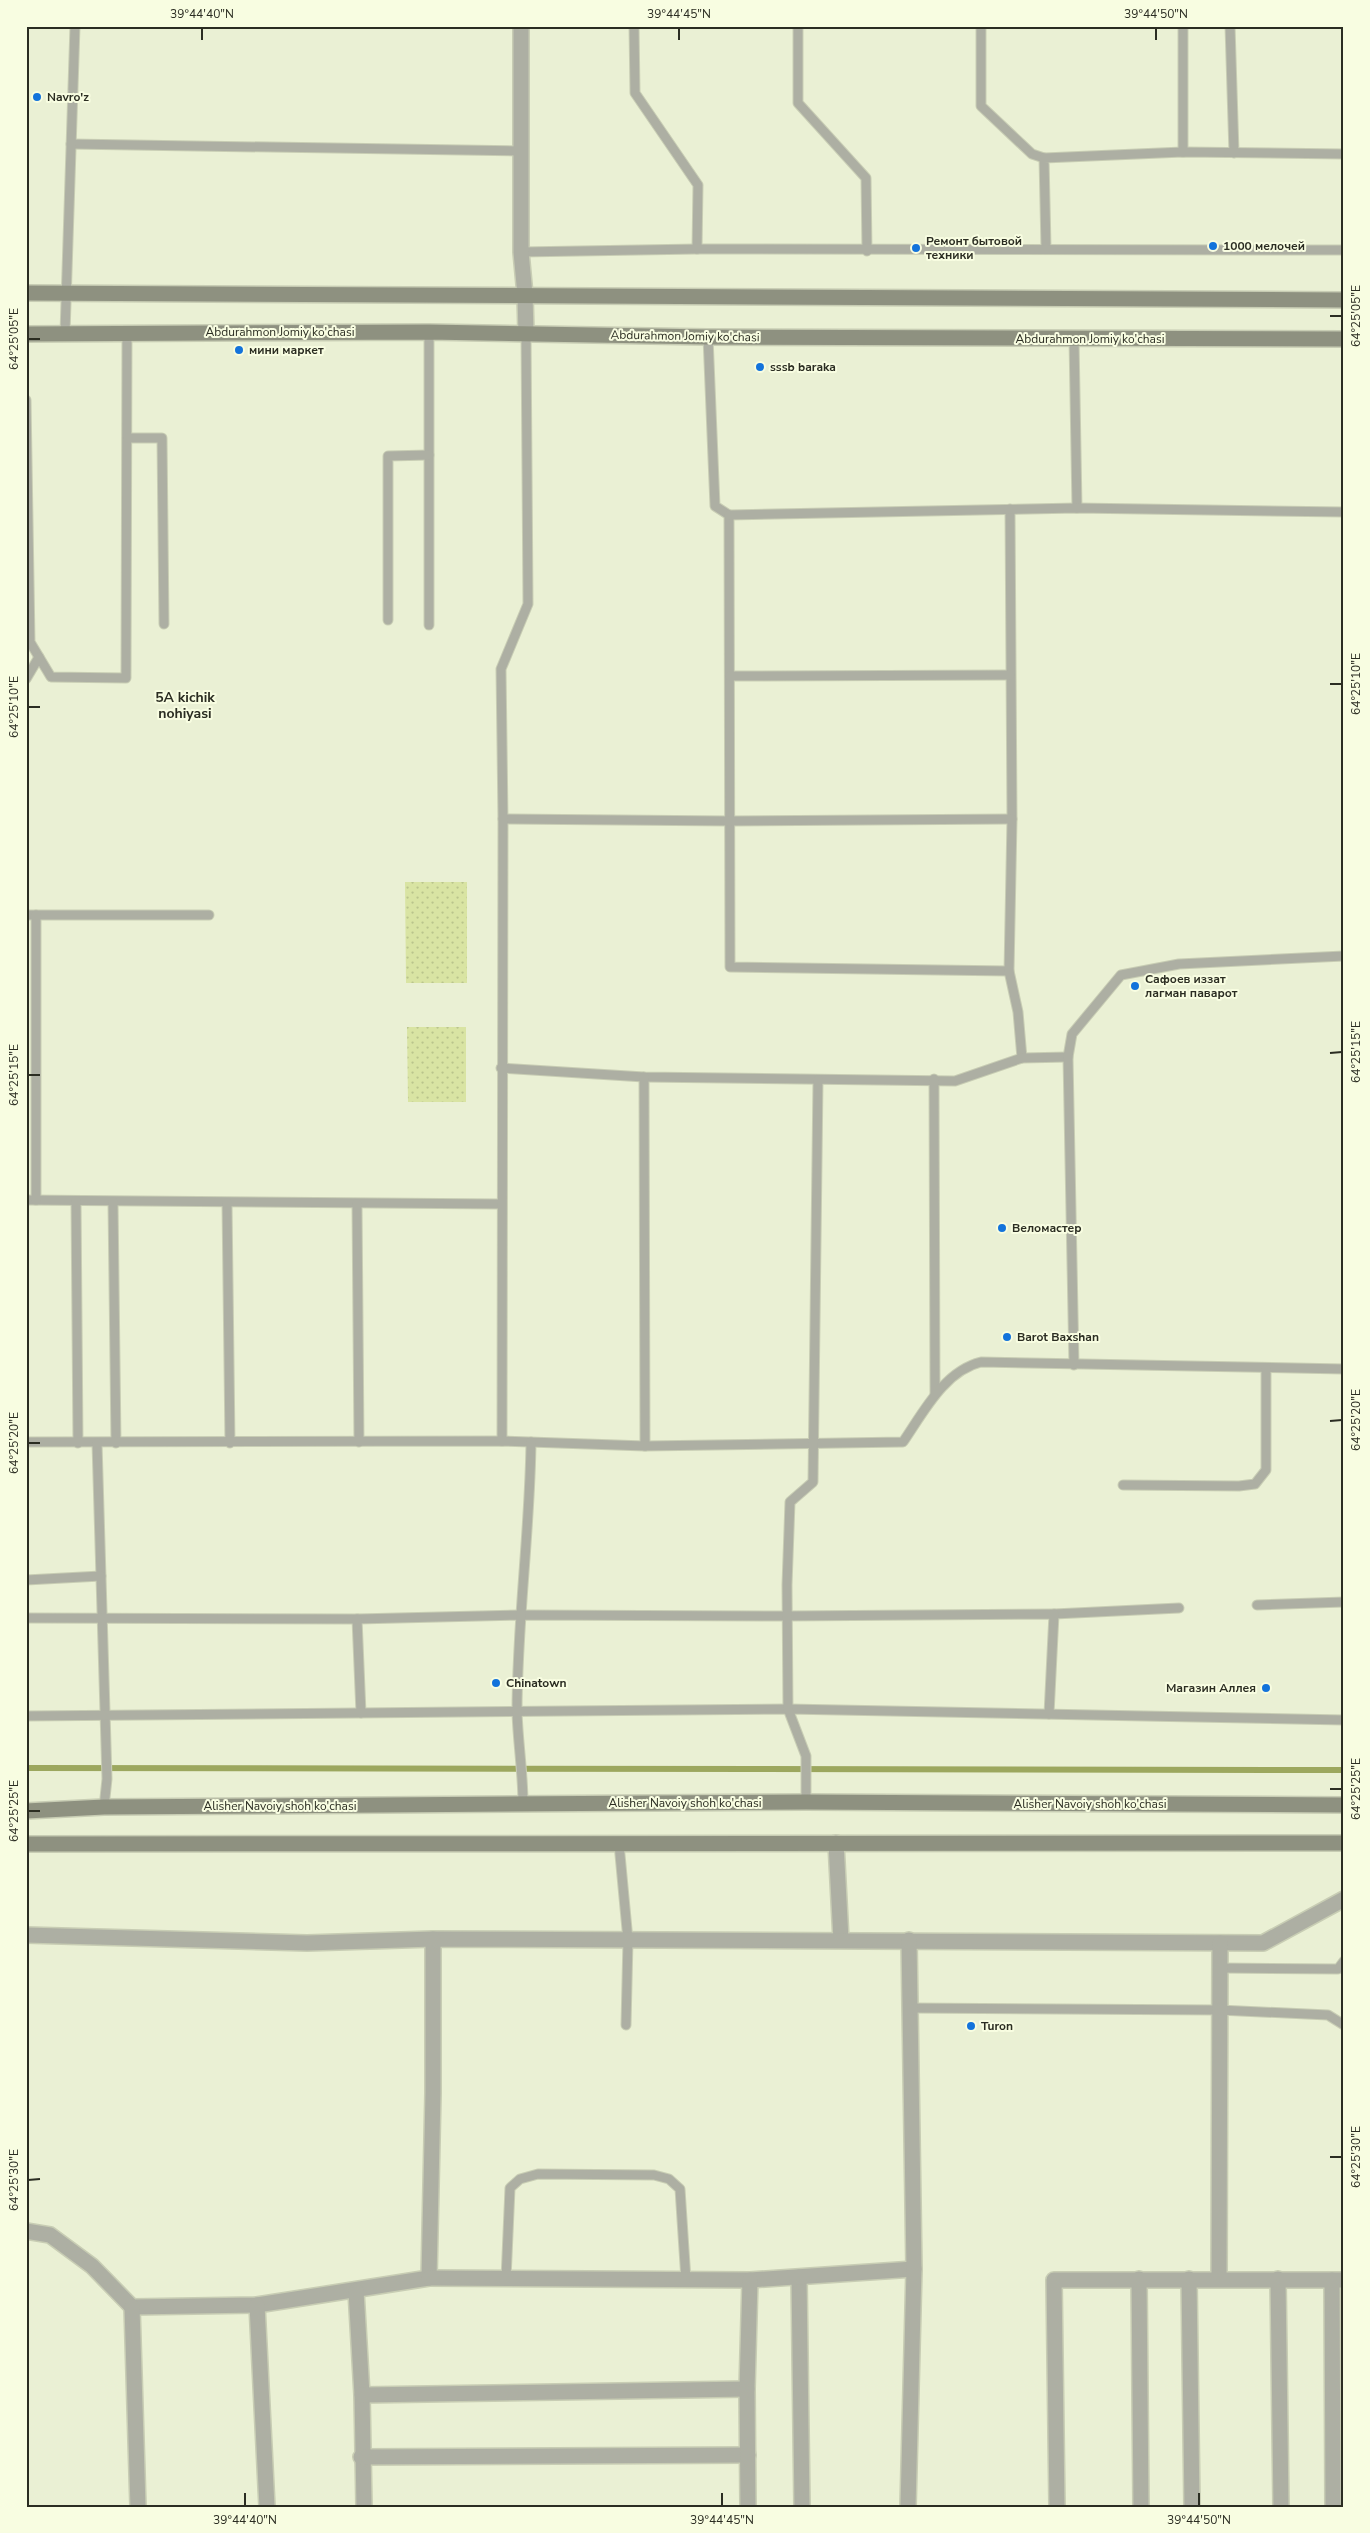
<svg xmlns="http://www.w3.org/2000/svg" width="1370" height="2533" viewBox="0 0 1370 2533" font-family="'Nunito Sans',sans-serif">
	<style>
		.green { fill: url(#green-dots) }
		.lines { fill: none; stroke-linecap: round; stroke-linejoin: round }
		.stream { stroke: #9ca75e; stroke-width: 6 }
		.lane-casing { stroke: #c8cdb4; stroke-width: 11 }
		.street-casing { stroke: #c8cdb4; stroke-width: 18 }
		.secondary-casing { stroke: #c8cdb4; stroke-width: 18 }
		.lane { stroke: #adafa3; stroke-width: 9 }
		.street { stroke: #adafa3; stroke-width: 15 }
		.secondary { stroke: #8e9180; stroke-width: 15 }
		.ticks { fill: none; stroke: #2b2d22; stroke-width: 2 }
		.poi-dot { fill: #1373db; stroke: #f8fde1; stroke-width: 2 }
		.labels { text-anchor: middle; stroke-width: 4; stroke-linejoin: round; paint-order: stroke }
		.poi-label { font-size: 12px; font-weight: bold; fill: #2b2d22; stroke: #f8fde1; text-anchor: start }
		.street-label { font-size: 12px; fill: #2b2d22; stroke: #f8fde1 }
		.neighbourhood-label { font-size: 14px; font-weight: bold; fill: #2b2d22; stroke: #f8fde1 }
		.neatline { fill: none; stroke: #2b2d22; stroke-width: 2 }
		.ticks-label { font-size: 12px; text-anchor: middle; fill: #2b2d22 }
	</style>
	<defs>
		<pattern id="green-dots" width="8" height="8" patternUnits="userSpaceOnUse" patternTransform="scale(1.25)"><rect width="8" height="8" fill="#d9e4a3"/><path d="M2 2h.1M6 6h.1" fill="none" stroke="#bac48c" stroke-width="1.8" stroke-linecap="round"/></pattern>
	</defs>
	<rect width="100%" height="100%" fill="#eaf0d4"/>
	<!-- green -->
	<g class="green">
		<polygon points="405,882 467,882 467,983 406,983"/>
		<polygon points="407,1027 466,1027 466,1102 408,1102"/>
	</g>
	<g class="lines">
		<!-- stream -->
		<polyline class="stream" points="26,1768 1344,1770"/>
		<!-- lane casing -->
		<g class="lane-casing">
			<g id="lane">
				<polyline points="634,26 635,93 698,185 697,249"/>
				<polyline points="798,26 798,103 866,178 867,251"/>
				<polyline points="981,26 981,106 1032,154 1044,158"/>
				<polyline points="1183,26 1183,152"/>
				<polyline points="1230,26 1234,153"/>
				<polyline points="71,144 519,151"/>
				<polyline points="1046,248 1044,158 1183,152 1344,154"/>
				<polyline points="521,252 697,249 1344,250"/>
				<polyline points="429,332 429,625"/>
				<polyline points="65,333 75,26"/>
				<polyline points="708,337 715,506 729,515 730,967 1009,971"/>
				<polyline points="1074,339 1077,508"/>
				<polyline points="26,400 30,642 51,677 126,678 127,333"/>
				<polyline points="128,438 162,438 164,624"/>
				<polyline points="1010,509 1012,819 1009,971 1018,1012 1022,1058"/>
				<polyline points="729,515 1077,508 1344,512"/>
				<polyline points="388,620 388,456 429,455"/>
				<polyline points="730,676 1010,675"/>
				<polyline points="26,679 39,657"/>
				<polyline points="503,819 730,821 1012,819"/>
				<polyline points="26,915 209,915"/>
				<polyline points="501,1068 644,1077 955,1081 1022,1058 1068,1057"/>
				<polyline points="644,1077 645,1446"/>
				<polyline points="934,1079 935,1394"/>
				<polyline points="26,1200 501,1204"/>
				<polyline points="36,1200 36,915"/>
				<polyline points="76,1201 78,1443"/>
				<polyline points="113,1202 116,1443"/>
				<polyline points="227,1203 230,1443"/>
				<polyline points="357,1204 359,1442"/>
				<polyline points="1074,1365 1068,1057 1072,1034 1121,975 1179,964 1344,956"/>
				<polyline points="502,1441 503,819 501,669 528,604 526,334"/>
				<path d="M 26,1442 L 502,1441 L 645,1446 L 903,1442 C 923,1413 944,1371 981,1362 L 1344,1369"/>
				<polyline points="97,1443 107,1779 104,1807"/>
				<polyline points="1123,1485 1239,1486 1255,1484 1266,1470 1266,1369"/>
				<polyline points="26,1580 101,1576"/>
				<polyline points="1257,1605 1344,1602"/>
				<polyline points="1054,1614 1179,1608"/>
				<polyline points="26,1618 357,1619 521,1615 787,1616 1054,1614 1049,1714"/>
				<polyline points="357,1619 361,1713"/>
				<polyline points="26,1716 788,1709 1344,1720"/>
				<polyline points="806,1802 806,1756 788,1709 787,1585 790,1502 813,1482 818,1080"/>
				<path d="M 523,1804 C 523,1773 518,1743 517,1712 C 517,1622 530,1532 531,1442"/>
				<polyline points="619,1844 628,1940 626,2025"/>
				<polyline points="1220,1968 1338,1969 1344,1961"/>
				<polyline points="910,2008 1219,2010 1328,2015 1344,2025"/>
				<polyline points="506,2279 510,2188 520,2179 538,2174 654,2175 669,2179 680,2189 686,2280"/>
			</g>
		</g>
		<!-- street casing -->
		<g class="street-casing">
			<g id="street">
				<polyline points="521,26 521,252 525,295 526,334"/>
				<polyline points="836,1843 841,1940"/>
				<polyline points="26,1935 307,1943 433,1939 1263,1943 1344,1899"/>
				<polyline points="26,2231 50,2235 92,2266 132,2307 257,2305 429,2278 433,2093 433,1939"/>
				<polyline points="799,2277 802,2507"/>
				<polyline points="429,2278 750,2280 914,2269"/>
				<polyline points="1139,2279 1141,2507"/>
				<polyline points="1189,2279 1192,2507"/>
				<polyline points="1219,2279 1220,1943"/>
				<polyline points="1278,2279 1281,2507"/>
				<polyline points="1332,2280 1333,2507"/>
				<polyline points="356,2291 362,2395 364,2507"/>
				<polyline points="257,2305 267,2507"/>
				<polyline points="132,2307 138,2507"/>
				<polyline points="362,2395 747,2389"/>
				<polyline points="361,2457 748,2455"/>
				<polyline points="748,2507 747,2389 750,2280"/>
				<polyline points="908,2507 914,2269 909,1940"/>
				<polyline points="1057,2507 1054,2280 1344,2280"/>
			</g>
		</g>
		<!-- secondary casing -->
		<g class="secondary-casing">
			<g id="secondary">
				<polyline points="26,293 1344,300"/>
				<polyline points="26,334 429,332 708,337 1344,339"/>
				<polyline points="26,1811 104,1807 806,1802 1344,1805"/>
				<polyline points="26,1844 1344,1843"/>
			</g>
		</g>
		<!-- lane -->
		<use href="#lane" class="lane"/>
		<!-- street -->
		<use href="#street" class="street"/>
		<!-- secondary -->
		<use href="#secondary" class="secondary"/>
	</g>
	<!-- ticks -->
	<path class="ticks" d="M 202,28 L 202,40M 679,28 L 679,40M 1156,28 L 1156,40M 1330,316 L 1342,316M 28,339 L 40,339M 1330,684 L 1342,684M 28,707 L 40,707M 1330,1053 L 1342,1052M 28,1075 L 40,1075M 1330,1421 L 1342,1420M 28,1443 L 40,1443M 1330,1789 L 1342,1789M 28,1811 L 40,1811M 1330,2157 L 1342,2157M 28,2180 L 40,2179M 245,2493 L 245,2506M 722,2493 L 722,2506M 1199,2493 L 1199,2506"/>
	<!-- markers -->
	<g class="poi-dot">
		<circle cx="37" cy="97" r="5"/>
		<circle cx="1213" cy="246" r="5"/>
		<circle cx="916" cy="248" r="5"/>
		<circle cx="239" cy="350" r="5"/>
		<circle cx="760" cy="367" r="5"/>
		<circle cx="1135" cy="986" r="5"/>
		<circle cx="1002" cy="1228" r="5"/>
		<circle cx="1007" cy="1337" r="5"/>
		<circle cx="496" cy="1683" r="5"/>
		<circle cx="1266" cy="1688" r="5"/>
		<circle cx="971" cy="2026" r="5"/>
	</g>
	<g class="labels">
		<!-- poi labels -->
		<g class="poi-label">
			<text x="47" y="101">Navro'z</text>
			<text x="926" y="245">Ремонт бытовой<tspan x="926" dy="14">техники</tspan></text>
			<text x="1223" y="250">1000 мелочей</text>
			<text x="249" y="354">мини маркет</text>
			<text x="770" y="371">sssb baraka</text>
			<text x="1145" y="983">Сафоев иззат<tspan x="1145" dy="14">лагман паварот</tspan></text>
			<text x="1012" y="1232">Веломастер</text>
			<text x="1017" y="1341">Barot Baxshan</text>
			<text x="506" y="1687">Chinatown</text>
			<text x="1256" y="1692" text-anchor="end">Магазин Аллея</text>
			<text x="981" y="2030">Turon</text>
		</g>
		<!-- street labels -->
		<g class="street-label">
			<text x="280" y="336">Abdurahmon Jomiy ko'chasi</text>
			<text transform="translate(685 336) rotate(1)" y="4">Abdurahmon Jomiy ko'chasi</text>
			<text x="1090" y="343">Abdurahmon Jomiy ko'chasi</text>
			<text x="685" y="1807">Alisher Navoiy shoh ko'chasi</text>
			<text x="1090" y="1808">Alisher Navoiy shoh ko'chasi</text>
			<text x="280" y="1810">Alisher Navoiy shoh ko'chasi</text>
		</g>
		<!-- neighbourhood labels -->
		<g class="neighbourhood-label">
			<text x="185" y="702">5A kichik<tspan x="185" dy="16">nohiyasi</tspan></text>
		</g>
	</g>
	<!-- border -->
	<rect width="1370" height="2533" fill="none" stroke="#f8fde1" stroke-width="55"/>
	<rect x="28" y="28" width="1314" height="2478" class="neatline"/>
	<g class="ticks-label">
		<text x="202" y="18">39°44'40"N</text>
		<text x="679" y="18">39°44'45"N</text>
		<text x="1156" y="18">39°44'50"N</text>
		<text transform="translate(1356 316) rotate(-90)" y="4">64°25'05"E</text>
		<text transform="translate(14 339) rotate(-90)" y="4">64°25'05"E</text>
		<text transform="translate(1356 684) rotate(-90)" y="4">64°25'10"E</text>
		<text transform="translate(14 707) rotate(-90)" y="4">64°25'10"E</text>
		<text transform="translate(1356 1052) rotate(-90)" y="4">64°25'15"E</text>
		<text transform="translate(14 1075) rotate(-90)" y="4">64°25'15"E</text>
		<text transform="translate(1356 1420) rotate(-90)" y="4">64°25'20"E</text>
		<text transform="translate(14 1443) rotate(-90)" y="4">64°25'20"E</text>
		<text transform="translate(1356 1789) rotate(-90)" y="4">64°25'25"E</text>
		<text transform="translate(14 1811) rotate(-90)" y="4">64°25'25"E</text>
		<text transform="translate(1356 2157) rotate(-90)" y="4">64°25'30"E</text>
		<text transform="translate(14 2180) rotate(-90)" y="4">64°25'30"E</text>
		<text x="245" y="2524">39°44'40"N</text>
		<text x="722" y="2524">39°44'45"N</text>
		<text x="1199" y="2524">39°44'50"N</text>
	</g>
</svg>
